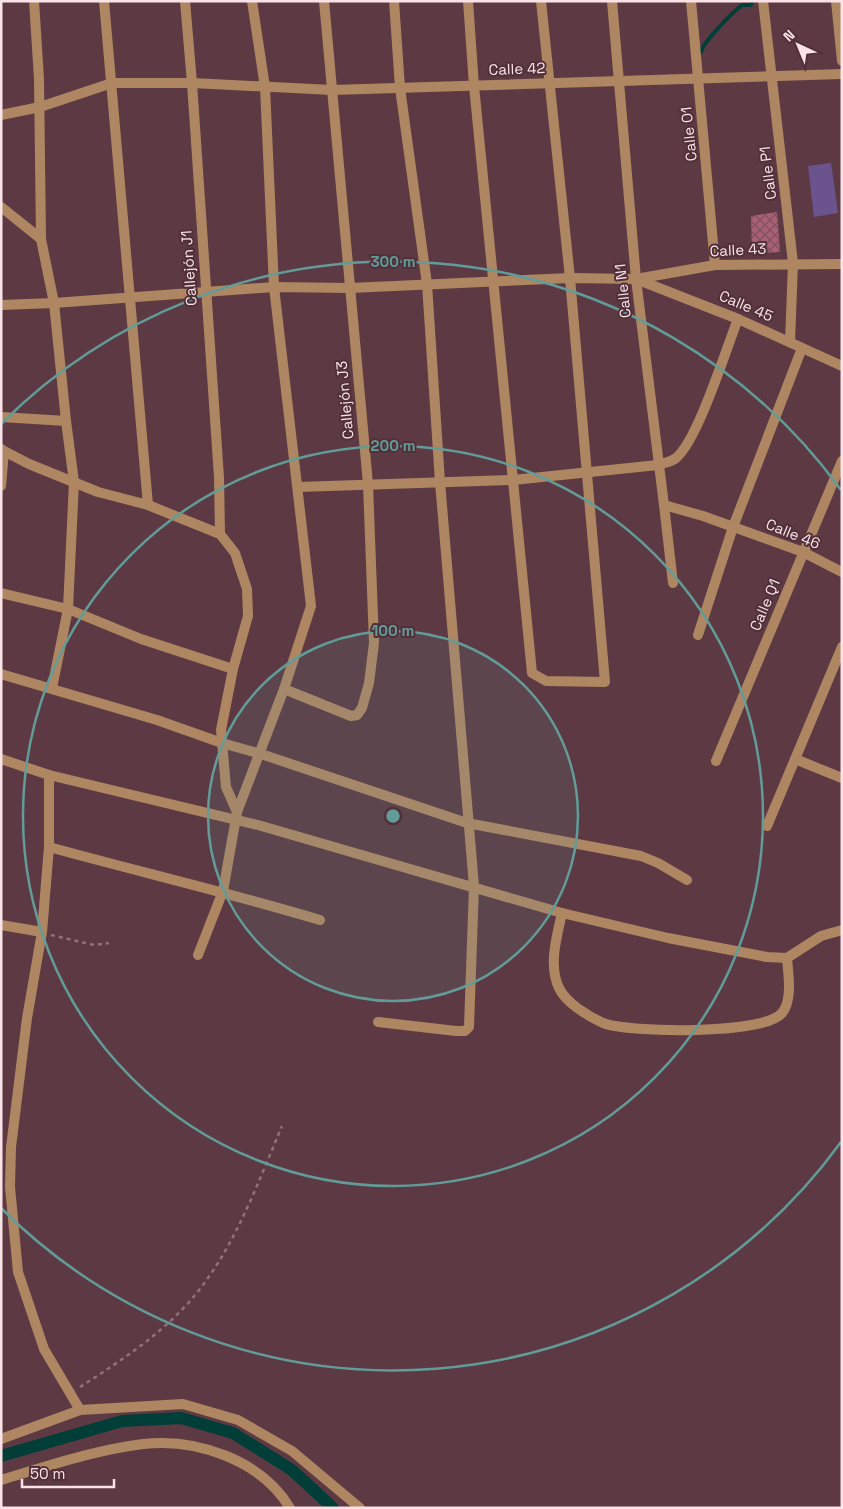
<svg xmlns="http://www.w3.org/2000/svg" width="843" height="1509" viewBox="0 0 843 1509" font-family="'Space Grotesk',sans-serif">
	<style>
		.park { fill: #6b538d }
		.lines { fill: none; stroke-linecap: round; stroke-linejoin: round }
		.stream { stroke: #003e37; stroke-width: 4 }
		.canal { stroke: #003e37; stroke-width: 12 }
		.building { fill: url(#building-cross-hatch) }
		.path { stroke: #91727a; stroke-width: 2.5; stroke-dasharray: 4 4; stroke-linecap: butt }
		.minor { stroke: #af8662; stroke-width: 10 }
		.tertiary { stroke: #af8662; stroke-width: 10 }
		.ring { fill: none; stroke: #619c99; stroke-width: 2.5 }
		.labels { text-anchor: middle; stroke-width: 4; stroke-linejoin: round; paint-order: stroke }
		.street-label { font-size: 15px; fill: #f9e3e8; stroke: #513039 }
		.centre { fill: #619c99; stroke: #513039; stroke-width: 2.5 }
		.ring-label { font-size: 15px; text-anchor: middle; font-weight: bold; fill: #619c99; stroke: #513039; stroke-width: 4; stroke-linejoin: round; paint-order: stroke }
	</style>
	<defs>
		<pattern id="building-cross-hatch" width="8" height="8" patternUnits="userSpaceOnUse" patternTransform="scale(1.25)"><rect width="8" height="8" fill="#a95f74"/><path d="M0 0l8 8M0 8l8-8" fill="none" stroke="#7f535f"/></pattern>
	</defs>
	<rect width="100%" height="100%" fill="#5d3a43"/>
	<!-- park -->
	<polygon class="park" points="831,163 838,213 814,217 808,166"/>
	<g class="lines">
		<!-- stream -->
		<path class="stream" d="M 701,52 C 704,41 732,13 742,5 L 751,5 L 752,1"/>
		<!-- canal -->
		<polyline class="canal" points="1,1456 122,1421 181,1418 233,1433 292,1470 333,1508"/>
	</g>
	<!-- building -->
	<polygon class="building" points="777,212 780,252 752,254 751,216"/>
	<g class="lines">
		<!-- path -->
		<g class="path">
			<polyline points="51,935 94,945 109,943"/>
			<path d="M 80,1387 C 119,1362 159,1336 190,1301 C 233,1252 257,1185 282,1126"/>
		</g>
		<!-- minor -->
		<g class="minor">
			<polyline points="34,1 39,79 41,239"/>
			<polyline points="104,1 148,505"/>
			<polyline points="185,1 192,83 219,477 220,534"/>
			<polyline points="468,1 474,86 532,673 546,681 605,682 570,278 541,1"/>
			<polyline points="612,1 636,279 664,505 703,516 803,552 842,572"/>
			<polyline points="691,1 715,265"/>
			<polyline points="763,1 793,263 790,342"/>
			<polyline points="836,1 842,61"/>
			<polyline points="1,115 40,107 112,83 192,83 332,90 842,74"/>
			<polyline points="636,279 715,265 842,264"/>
			<polyline points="1,305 54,303 66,421 1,417"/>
			<polyline points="1,449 4,451 1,486"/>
			<polyline points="4,451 29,464 98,492 148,505 220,534 235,553 247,589 248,616 233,669 221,730 226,787 237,812"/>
			<path d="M 298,487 L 513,480 L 658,465 C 664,463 671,462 676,458 C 698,440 726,349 738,319"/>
			<polyline points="664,505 673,583"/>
			<polyline points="1,593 68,609 141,639 233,669"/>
			<polyline points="698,635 733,527 802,348"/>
			<polyline points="1,674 157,720 222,743 261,754 467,823 641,856 658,863 687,880"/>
			<polyline points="52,688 68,609 74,482 66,421"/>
			<polyline points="284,689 351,716 357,715 362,708 369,683 374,643 368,484 324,1"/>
			<polyline points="1,759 49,775 258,825 562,913 668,938 767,957 787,958 821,936 842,930"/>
			<polyline points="795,759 842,778"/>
			<polyline points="716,761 842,461"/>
			<polyline points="49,775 49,847 42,932 27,1018 11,1147 10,1187 18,1272 44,1349 80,1410"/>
			<polyline points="767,826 842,647"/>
			<path d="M 49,847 C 140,872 230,893 320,920"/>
			<path d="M 562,913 C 557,936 548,965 559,988 C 566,1003 588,1016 603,1023 C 629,1033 764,1035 782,1013 C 793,1000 788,973 787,958"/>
			<polyline points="1,925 42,932"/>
			<polyline points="198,955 223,891 237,812 284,689 311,606 274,287 265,87 252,1"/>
			<polyline points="378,1022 456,1031 465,1031 469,1027 474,886 440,482 427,284 400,88 394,1"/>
			<path d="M 1,1480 C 48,1466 95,1450 143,1444 C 197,1438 261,1460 290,1508"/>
		</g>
		<!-- tertiary -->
		<g class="tertiary">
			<polyline points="1,207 41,239 54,303 274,287 350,288 570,278 636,279 738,319 842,366"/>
			<polyline points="1,1439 80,1410 183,1404 238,1420 292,1451 360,1508"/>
		</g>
	</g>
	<!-- distance rings -->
	<circle cx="393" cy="816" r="185" fill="#619c99" fill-opacity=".12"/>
	<g class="ring">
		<circle cx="393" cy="816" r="185"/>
		<circle cx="393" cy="816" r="370"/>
		<path d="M841 1142A554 554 0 0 1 1 1208M1 424A554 554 0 0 1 841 490"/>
	</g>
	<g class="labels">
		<!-- street labels -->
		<g class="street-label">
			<text transform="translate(517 69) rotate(-2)" y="5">Calle 42</text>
			<text transform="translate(689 134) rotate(-96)" y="5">Calle O1</text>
			<text transform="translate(768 173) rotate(-97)" y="5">Calle P1</text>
			<text transform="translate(738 250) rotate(-3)" y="5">Calle 43</text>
			<text transform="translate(189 268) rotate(-94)" y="5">Callejón J1</text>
			<text transform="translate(623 291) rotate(-96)" y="5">Calle N1</text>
			<text transform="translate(746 306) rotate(23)" y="5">Calle 45</text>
			<text transform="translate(345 400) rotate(-95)" y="5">Callejón J3</text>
			<text transform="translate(793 534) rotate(22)" y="5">Calle 46</text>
			<text transform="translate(765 605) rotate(-67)" y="5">Calle Q1</text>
		</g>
	</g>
	<circle cx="393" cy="816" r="8" class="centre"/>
	<g class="ring-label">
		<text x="393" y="267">300 m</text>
		<text x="393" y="451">200 m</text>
		<text x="393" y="636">100 m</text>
	</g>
	<!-- border -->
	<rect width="843" height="1509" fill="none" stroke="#f9e3e8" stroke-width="5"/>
	<!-- north arrow -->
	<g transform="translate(798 45) rotate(316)" stroke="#513039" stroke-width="4" paint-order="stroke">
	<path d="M0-4L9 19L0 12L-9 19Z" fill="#f9e3e8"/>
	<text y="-8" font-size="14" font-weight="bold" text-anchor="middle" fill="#f9e3e8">N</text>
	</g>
	<!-- scale -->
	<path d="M22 1479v8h92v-8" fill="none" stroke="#f9e3e8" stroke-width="2.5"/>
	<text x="30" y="1479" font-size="15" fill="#f9e3e8" stroke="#513039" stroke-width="4" paint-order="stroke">50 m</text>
</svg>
